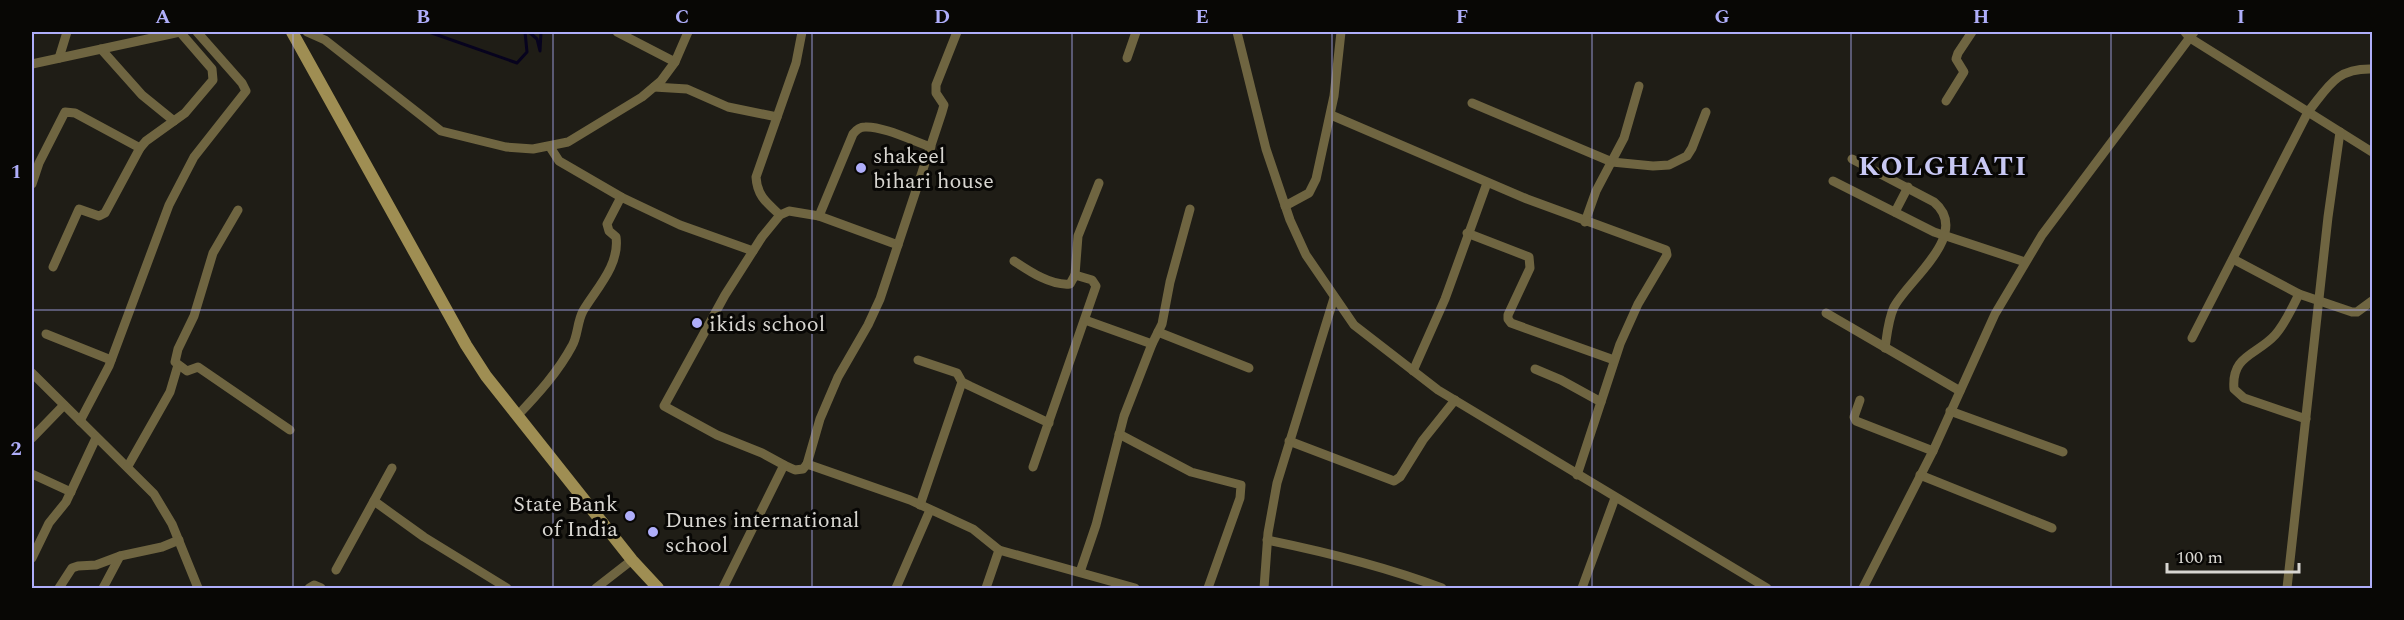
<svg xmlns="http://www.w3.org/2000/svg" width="2404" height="620" viewBox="0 0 2404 620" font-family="Spectral,serif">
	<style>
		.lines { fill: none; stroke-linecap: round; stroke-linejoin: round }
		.stream { stroke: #07031e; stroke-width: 3 }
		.street { stroke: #6f6541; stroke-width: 9 }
		.secondary { stroke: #9f8e53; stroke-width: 12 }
		.grid { fill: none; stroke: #afaefa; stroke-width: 1.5; stroke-opacity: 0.55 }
		.poi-dot { fill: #afaefa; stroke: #080705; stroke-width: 2 }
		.labels { text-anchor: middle; stroke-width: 6; stroke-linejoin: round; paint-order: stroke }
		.poi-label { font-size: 22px; fill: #d8d6d1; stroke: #080705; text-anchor: start }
		.district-label { font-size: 28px; font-weight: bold; letter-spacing: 1.5px; fill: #c8c8f4; stroke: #080705 }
		.neatline { fill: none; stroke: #afaefa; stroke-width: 2 }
		.grid-label { font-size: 20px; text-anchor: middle; font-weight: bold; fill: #afaefa }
	</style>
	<rect width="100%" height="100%" fill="#1f1d16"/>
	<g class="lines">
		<!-- stream -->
		<g class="stream">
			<polyline points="429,32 517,63 527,52 525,32"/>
			<polyline points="529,32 537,39 540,51 541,32"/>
		</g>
		<!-- street -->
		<g class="street">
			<polyline points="307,32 325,40 441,131 506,147 519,148 533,149 568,142 642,97 661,81 675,62"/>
			<polyline points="617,32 675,62 688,32"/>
			<polyline points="1237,32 1266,149 1290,220 1306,255 1354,325 1438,390 1767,588"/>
			<polyline points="2185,32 2190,38 2372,152"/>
			<polyline points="101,49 142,95 174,121"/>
			<polyline points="59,58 67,32"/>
			<polyline points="1127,58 1136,32"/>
			<polyline points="32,64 180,32"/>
			<polyline points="654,87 687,89 728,107 777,117"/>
			<polyline points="1946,101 1964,72 1956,59 1958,53 1972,32"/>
			<polyline points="1472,103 1612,162 1653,166 1669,165 1687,156 1692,148 1706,112"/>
			<polyline points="1331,115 1527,199 1666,250 1667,255 1638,304 1620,344 1577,475"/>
			<path d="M 1852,159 L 1934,202 C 1972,234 1908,280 1894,307 C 1888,320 1887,335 1885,348"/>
			<polyline points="1833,181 1934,232 2025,262"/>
			<polyline points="32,184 39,163 65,112 75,113 140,148"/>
			<polyline points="621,197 680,225 753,251"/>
			<polyline points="1285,206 1309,193 1316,179 1334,96 1341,32"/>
			<polyline points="238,210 213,253 194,316 178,349 175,362 187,371 198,367 290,430"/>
			<polyline points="1895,212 1908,187"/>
			<path d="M 780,215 C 767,203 757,196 756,177 L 796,63 L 802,32"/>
			<path d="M 819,216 L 853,134 C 856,130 860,127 865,127 C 883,126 913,141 931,147"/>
			<polyline points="1585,222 1596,191 1624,138 1639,86"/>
			<polyline points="1467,233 1529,257 1530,268 1508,315 1508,319 1511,323 1614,360"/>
			<polyline points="898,245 819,216 789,211 780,215 762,237 725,295 664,406 717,435 762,453 784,465 795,470 803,469 807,464 910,500 973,529 999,550 1135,588"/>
			<polyline points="2233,259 2299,294 2352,312 2357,312 2372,301"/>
			<path d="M 1014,261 C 1029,271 1051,286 1070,284 L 1075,275 L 1092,280 L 1096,286 L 1033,467"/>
			<polyline points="53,267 79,209 99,216 105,213 140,148 146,141 185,113 213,80 212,69 180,32"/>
			<polyline points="1075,275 1078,236 1099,183"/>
			<path d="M 2299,294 C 2292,308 2285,324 2275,335 C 2257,355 2231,355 2234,389 L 2244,398 L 2306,419"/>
			<polyline points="1826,313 1960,391"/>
			<polyline points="1085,320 1152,344"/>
			<polyline points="1158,332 1249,368"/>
			<polyline points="46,334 111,360"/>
			<path d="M 2192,338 L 2308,112 C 2329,86 2336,68 2372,69"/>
			<polyline points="918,360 957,373 962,382 970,386 1049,423"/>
			<polyline points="1535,369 1561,380 1601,402"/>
			<polyline points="1413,371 1445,299 1487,183"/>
			<polyline points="32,373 154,494 172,524 198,588"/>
			<polyline points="1860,400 1854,417 1856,421 1933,451"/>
			<polyline points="1950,411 2063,452"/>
			<path d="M 518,415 C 538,394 558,372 572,346 C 578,336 577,322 583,311 C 596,289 620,265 616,237 L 609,231 L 607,224 L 621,197 L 559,161 L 550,147"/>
			<polyline points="80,421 109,366 169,205 194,157 246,91 242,83 197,32"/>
			<polyline points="1119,434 1191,472 1241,485 1240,498 1208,588"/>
			<polyline points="32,438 64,405"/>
			<polyline points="1289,441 1394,481 1400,477 1423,440 1455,400"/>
			<polyline points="807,464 820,419 838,377 868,325 880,299 942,112 944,105 936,93 936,85 957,32"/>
			<polyline points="128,466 170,392 178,365"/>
			<polyline points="32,474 71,492"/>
			<polyline points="1920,475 2052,528"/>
			<polyline points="374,501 424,537 507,588"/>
			<polyline points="920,505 962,382"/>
			<path d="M 1267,540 C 1326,552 1386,567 1442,588"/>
			<polyline points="32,558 49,523 66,502 96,438"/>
			<polyline points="336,570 392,468"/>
			<polyline points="1080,572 1096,525 1124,416 1152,344 1162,324 1170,282 1190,209"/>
			<polyline points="59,588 72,568 78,566 96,565 120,556 162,547 179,540"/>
			<polyline points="103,588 120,556"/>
			<polyline points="309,588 314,585 321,588"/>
			<polyline points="596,588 632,560"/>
			<polyline points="723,588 784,465"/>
			<polyline points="896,588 930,510"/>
			<polyline points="986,588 999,550"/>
			<polyline points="1264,588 1268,533 1277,483 1334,298"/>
			<polyline points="1582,588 1615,498"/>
			<polyline points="1863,588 1933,451 1995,314 2042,235 2194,32"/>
			<polyline points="2287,588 2328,217 2340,132"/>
		</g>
		<!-- secondary -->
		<polyline class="secondary" points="292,32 466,345 486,376 632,560 658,588"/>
	</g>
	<!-- grid -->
	<path class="grid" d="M 293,32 L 293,588M 553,32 L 553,588M 812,32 L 812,588M 1072,32 L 1072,588M 1332,32 L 1332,588M 1592,32 L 1592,588M 1851,32 L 1851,588M 2111,32 L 2111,588M 32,310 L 2372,310"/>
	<!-- markers -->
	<g class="poi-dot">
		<circle cx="861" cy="168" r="6"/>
		<circle cx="697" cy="323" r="6"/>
		<circle cx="630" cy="516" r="6"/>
		<circle cx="653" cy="532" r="6"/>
	</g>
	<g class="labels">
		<!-- poi labels -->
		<g class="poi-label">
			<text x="873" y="163">shakeel<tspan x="873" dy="25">bihari house</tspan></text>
			<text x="709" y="331">ikids school</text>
			<text x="618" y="511" text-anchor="end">State Bank<tspan x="618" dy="25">of India</tspan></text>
			<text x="665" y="527">Dunes international<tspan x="665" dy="25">school</tspan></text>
		</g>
		<!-- district labels -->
		<g class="district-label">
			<text x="1943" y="175">KOLGHATI</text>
		</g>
	</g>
	<!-- border -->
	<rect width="2404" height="620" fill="none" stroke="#080705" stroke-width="66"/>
	<!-- scale -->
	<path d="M2167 563v9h132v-9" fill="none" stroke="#d8d6d1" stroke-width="3"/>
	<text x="2176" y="563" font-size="18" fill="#d8d6d1" stroke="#080705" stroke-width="4.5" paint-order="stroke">100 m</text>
	<rect x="33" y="33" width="2338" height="554" class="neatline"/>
	<g class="grid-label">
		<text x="163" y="23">A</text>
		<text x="423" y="23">B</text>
		<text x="682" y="23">C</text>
		<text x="942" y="23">D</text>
		<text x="1202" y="23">E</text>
		<text x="1462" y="23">F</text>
		<text x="1722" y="23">G</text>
		<text x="1981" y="23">H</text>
		<text x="2241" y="23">I</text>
		<text x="16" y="178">1</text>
		<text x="16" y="455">2</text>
	</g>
</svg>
